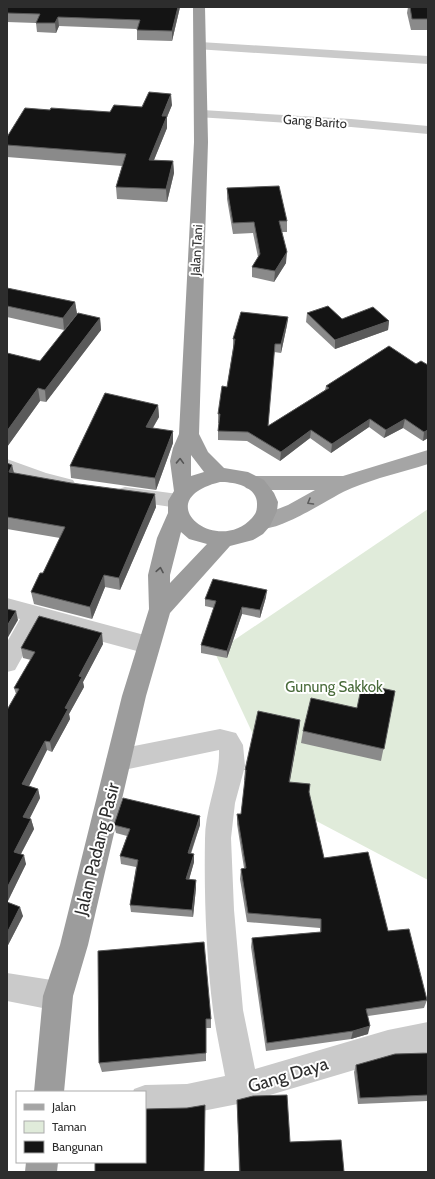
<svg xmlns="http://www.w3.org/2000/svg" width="435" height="1179" viewBox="0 0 435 1179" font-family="Cabin,sans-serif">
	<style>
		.green { fill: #e0ebda }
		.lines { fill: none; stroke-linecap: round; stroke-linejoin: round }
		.minor { fill: #cacaca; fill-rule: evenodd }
		.primary { fill: #a5a5a5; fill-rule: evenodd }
		.trunk { fill: #9c9c9c; fill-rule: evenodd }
		.wall { fill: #8a8a8a }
		.shaded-wall { fill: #5a5a5a }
		.building { fill: #141414; stroke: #5a5a5a }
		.oneway { stroke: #545454 }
		.oneway2 { stroke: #5d5d5d }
		.labels { text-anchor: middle; stroke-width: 4; stroke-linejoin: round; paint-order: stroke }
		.far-street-label { font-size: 13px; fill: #2d2d2d; stroke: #fff }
		.park-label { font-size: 15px; fill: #486a39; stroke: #fff }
		.near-street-label { font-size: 18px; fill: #2d2d2d; stroke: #fff }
	</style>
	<rect width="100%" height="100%" fill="#fff"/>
	<!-- green -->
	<polygon class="green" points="428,509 428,880 286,805 215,653"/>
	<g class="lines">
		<!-- minor -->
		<g class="minor">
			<polygon points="200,42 428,56 428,64 196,49 194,46 196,43"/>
			<polygon points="202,110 351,119 428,126 428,134 351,127 197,117 195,114 197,111"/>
			<path d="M 7,459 L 46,473 L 73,480 L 76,485 L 73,490 C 55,495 24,480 7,473 Z"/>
			<polygon points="125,487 178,494 185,496 188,501 185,506 178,508 118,499 115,494 118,489"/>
			<polygon points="7,598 148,636 156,639 159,645 156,651 148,654 40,625 15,670 7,672 7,642 20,619 7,616"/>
			<path d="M 220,729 L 236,733 L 243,745 L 245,766 L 235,803 L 231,838 L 234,910 L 243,1010 L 255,1069 L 388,1030 L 428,1022 L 428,1052 L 388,1060 L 243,1103 L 187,1114 L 145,1115 L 145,1092 L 133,1092 L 134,1089 L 145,1085 L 187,1084 L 225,1076 C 221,1054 216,1032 213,1010 C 206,954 204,896 205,839 C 205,808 220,780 219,750 L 119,771 L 110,768 L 106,760 L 110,752 L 119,749 Z"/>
			<polygon points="7,973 58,981 68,986 73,996 68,1006 58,1011 7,1001"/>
		</g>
		<!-- primary -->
		<path class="primary" d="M 428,450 L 428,464 C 403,472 376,478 352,488 C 329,497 278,535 255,528 L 252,523 L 255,518 L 288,505 L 315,490 L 253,490 L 246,488 L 243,483 L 246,478 L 253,476 L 343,476 Z"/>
		<!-- trunk -->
		<g class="trunk">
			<path d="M 193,7 L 205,7 L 208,142 L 199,434 L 208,452 L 224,468 L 248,472 L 264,480 L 274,493 L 278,502 L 277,511 L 270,526 L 263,534 L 253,540 L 230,546 L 170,613 L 146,696 L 88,945 L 73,996 L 64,1092 L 34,1092 L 43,996 L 60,945 L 122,696 L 149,609 L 148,575 L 157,538 L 168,513 L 168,501 L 174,491 L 170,461 L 173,448 L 179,434 L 194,142 ZM 191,455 L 204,472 L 191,476 ZM 220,482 C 234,482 258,486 257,505 C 257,510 256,514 252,518 C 216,557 147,500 220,482 ZM 181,532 L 189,539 L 207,544 L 170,583 L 170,575 Z"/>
			<polygon points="26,1162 58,1162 57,1172 25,1172"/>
		</g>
	</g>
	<!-- wall -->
	<g class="wall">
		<polygon points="7,7 180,7 172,41 137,40 137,29 59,26 56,33 37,32 36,23 7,22"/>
		<polygon points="408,7 428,7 428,30 411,30 407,13"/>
		<polygon points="172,105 167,117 167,128 154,160 173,161 174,173 167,202 117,199 116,187 122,166 7,157 7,137 110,112 142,107"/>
		<polygon points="227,188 287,221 287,232 282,232 286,263 274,282 252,277 252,267 258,257 253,233 233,234 227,199"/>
		<polygon points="7,288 75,302 77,314 64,330 7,317"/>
		<polygon points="307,313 342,319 389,321 388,330 335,349 306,322"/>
		<polygon points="288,317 287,325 281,353 274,352 268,426 325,390 326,386 389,346 428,438 423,441 403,428 384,438 369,427 331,453 310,438 280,461 247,441 218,440 218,431 219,423 218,423 218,414 227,387 233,348 233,339"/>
		<polygon points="100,318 101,330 46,402 40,401 7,447 7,353 40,361"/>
		<polygon points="158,405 159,417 153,428 173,443 156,490 71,478 70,466"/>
		<polygon points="7,463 12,465 14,473 156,507 120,590 105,587 92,619 34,604 31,592 43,573 60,538 7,529"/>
		<polygon points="266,597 260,618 242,614 227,658 201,653 201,645 214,608 205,606 205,599"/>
		<polygon points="103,644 83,682 84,687 69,714 70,719 52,752 47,750 29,786 38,789 40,798 29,819 31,819 34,829 21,854 26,864 7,902 23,916 7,947 7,710 16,694 14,688 31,660 23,658 21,648"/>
		<polygon points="395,691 381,761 301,743 303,731"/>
		<polygon points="300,720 299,730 289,782 309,792 324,858 388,931 427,1000 424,1008 368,1016 368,1034 351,1039 266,1051 251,947 252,938 320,932 320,928 247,922 240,879 241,869 244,868 237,824 237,814 241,814 245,780 244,780 245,770"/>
		<polygon points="114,825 200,825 191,854 194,862 189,879 196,888 193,917 131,912 130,905 136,867 121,864 120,856 127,836 116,833"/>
		<polygon points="98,951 211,1019 211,1028 206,1028 206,1061 102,1072 99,1063"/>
		<polygon points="428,1053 428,1101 358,1104 354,1072 356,1065"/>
		<polygon points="237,1100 290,1142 344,1172 239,1172"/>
	</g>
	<!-- shaded-wall -->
	<g class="shaded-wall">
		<polygon points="178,7 180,7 172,41 172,31"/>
		<polygon points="58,17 59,26 56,33 55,23"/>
		<polygon points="171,94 172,105 167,117 167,128 149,172 149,160 162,116"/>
		<polygon points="173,161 174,173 167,202 166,189"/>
		<polygon points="287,252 286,263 274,282 275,271"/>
		<polygon points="75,302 77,314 64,330 63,318"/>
		<polygon points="288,317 287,325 281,353 281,344"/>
		<polygon points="100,318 101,330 46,402 45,390"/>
		<polygon points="389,321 388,330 335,349 335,340"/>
		<polygon points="38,388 40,401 7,447 7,431"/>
		<polygon points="158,405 159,417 146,439 146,427"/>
		<polygon points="370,419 369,427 331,453 332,444"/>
		<polygon points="405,419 403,428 384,438 386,430"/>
		<polygon points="311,430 310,438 280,461 281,452"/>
		<polygon points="428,430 428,438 423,441 424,432"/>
		<polygon points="173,431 173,443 156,490 155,478"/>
		<polygon points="12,465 15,478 9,472"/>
		<polygon points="155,494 156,507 120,590 119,578"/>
		<polygon points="104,575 105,587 92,619 90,607"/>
		<polygon points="267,590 266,597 260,618 260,610"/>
		<polygon points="242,607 242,614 227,658 227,651"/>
		<polygon points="16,611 18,620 7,639 7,626"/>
		<polygon points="102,633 103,644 83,682 84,687 69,714 70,719 52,752 50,742 79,676"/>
		<polygon points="300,720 299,730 288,792 289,782"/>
		<polygon points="45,741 47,750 25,794 22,784"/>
		<polygon points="38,789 40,798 26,826 23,817"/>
		<polygon points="200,816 200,825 188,861 188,853"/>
		<polygon points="31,819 34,829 17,861 14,852"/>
		<polygon points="194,854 194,862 187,887 186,879"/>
		<polygon points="24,855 26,864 7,903 7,888"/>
		<polygon points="196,880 196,888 193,917 192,910"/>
		<polygon points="20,907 23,916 7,947 7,933"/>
		<polygon points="370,1026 368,1034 351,1039 353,1031"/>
	</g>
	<!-- building -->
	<g class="building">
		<polygon points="7,7 178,7 172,31 137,30 140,20 58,17 55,23 36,23 40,14 7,13"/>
		<polygon points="410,7 428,7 428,19 412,19"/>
		<polygon points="149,92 171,94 162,116 167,116 149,160 173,161 166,189 116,187 126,154 7,145 7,137 25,108 50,110 51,108 110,112 114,105 142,107"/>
		<polygon points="279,186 287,221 279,221 287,252 275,271 252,267 260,254 254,222 233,223 227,188"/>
		<polygon points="7,288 75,302 63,318 7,306"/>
		<polygon points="328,306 342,319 373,307 389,321 335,340 307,313"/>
		<polygon points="241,312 288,317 281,344 275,344 268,426 329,388 326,386 389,346 416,364 421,361 428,365 428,430 424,432 405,419 386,430 370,419 332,444 311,430 281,452 248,432 218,431 220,414 218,414 222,386 227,387 235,339 233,339"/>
		<polygon points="78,313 100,318 45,390 38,388 7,431 7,353 40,361"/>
		<polygon points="105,393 158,405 146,427 173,431 155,478 70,466"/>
		<polygon points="7,463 12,465 9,472 71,483 155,494 119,578 104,575 90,607 31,592 40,573 43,573 65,527 7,517"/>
		<polygon points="213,579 267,590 260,610 242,607 227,651 201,645 216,601 205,599"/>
		<polygon points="7,609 16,611 7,626"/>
		<polygon points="39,616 102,633 79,676 82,677 65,708 68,709 50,742 45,741 22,784 38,789 23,817 31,819 14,852 24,855 7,888 7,710 19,689 14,688 35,652 21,648"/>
		<polygon points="362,684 395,691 384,749 303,731 311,698 357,708"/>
		<polygon points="258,711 300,720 289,782 310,784 309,792 324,858 368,852 388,931 409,929 427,1000 366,1009 370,1026 353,1031 267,1043 252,938 321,932 321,919 248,913 241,869 246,868 237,814 241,814 246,770 245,770"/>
		<polygon points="123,798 200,816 188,853 194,854 186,879 196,880 192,910 130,905 138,860 120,856 130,829 114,825"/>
		<polygon points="7,902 20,907 7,933"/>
		<polygon points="204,942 211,1019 206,1019 206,1053 99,1063 98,951"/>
		<polygon points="428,1053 428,1095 360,1098 356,1065 395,1054"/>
		<polygon points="287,1095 290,1142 341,1140 344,1172 240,1172 237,1100 253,1096"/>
		<polygon points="205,1105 204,1172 95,1172 95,1162 145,1162 145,1109 187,1108"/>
	</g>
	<!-- one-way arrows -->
	<defs><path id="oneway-chevron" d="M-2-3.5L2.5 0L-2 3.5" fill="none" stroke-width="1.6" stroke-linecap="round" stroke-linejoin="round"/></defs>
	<g class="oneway">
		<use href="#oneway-chevron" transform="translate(180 461) rotate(-88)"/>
		<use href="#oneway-chevron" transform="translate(160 570) rotate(-80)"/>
	</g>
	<use class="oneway2" href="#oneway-chevron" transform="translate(310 502) rotate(150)"/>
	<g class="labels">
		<!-- far-street labels -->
		<g class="far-street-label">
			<text transform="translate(315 121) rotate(4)" y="5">Gang Barito</text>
			<text transform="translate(196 250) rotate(-87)" y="5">Jalan Tani</text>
		</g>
		<!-- park labels -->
		<g class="park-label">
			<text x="334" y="692">Gunung Sakkok</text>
		</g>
		<!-- near-street labels -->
		<g class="near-street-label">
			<text transform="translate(97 849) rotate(-76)" y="6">Jalan Padang Pasir</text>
			<text transform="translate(288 1075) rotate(-17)" y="6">Gang Daya</text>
		</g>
	</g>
	<!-- border -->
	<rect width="435" height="1179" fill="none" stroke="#2d2d2d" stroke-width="16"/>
	<!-- legend -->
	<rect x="16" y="1091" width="130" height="72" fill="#ffffff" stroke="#ababab"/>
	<rect x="24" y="1104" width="20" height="6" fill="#a5a5a5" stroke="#ababab"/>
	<text x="52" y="1111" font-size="12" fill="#2d2d2d">Jalan</text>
	<rect x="24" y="1121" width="20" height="12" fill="#e0ebda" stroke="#ababab"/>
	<text x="52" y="1131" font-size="12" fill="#2d2d2d">Taman</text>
	<rect x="24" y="1141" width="20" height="12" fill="#141414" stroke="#ababab"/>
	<text x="52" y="1151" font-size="12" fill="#2d2d2d">Bangunan</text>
</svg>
